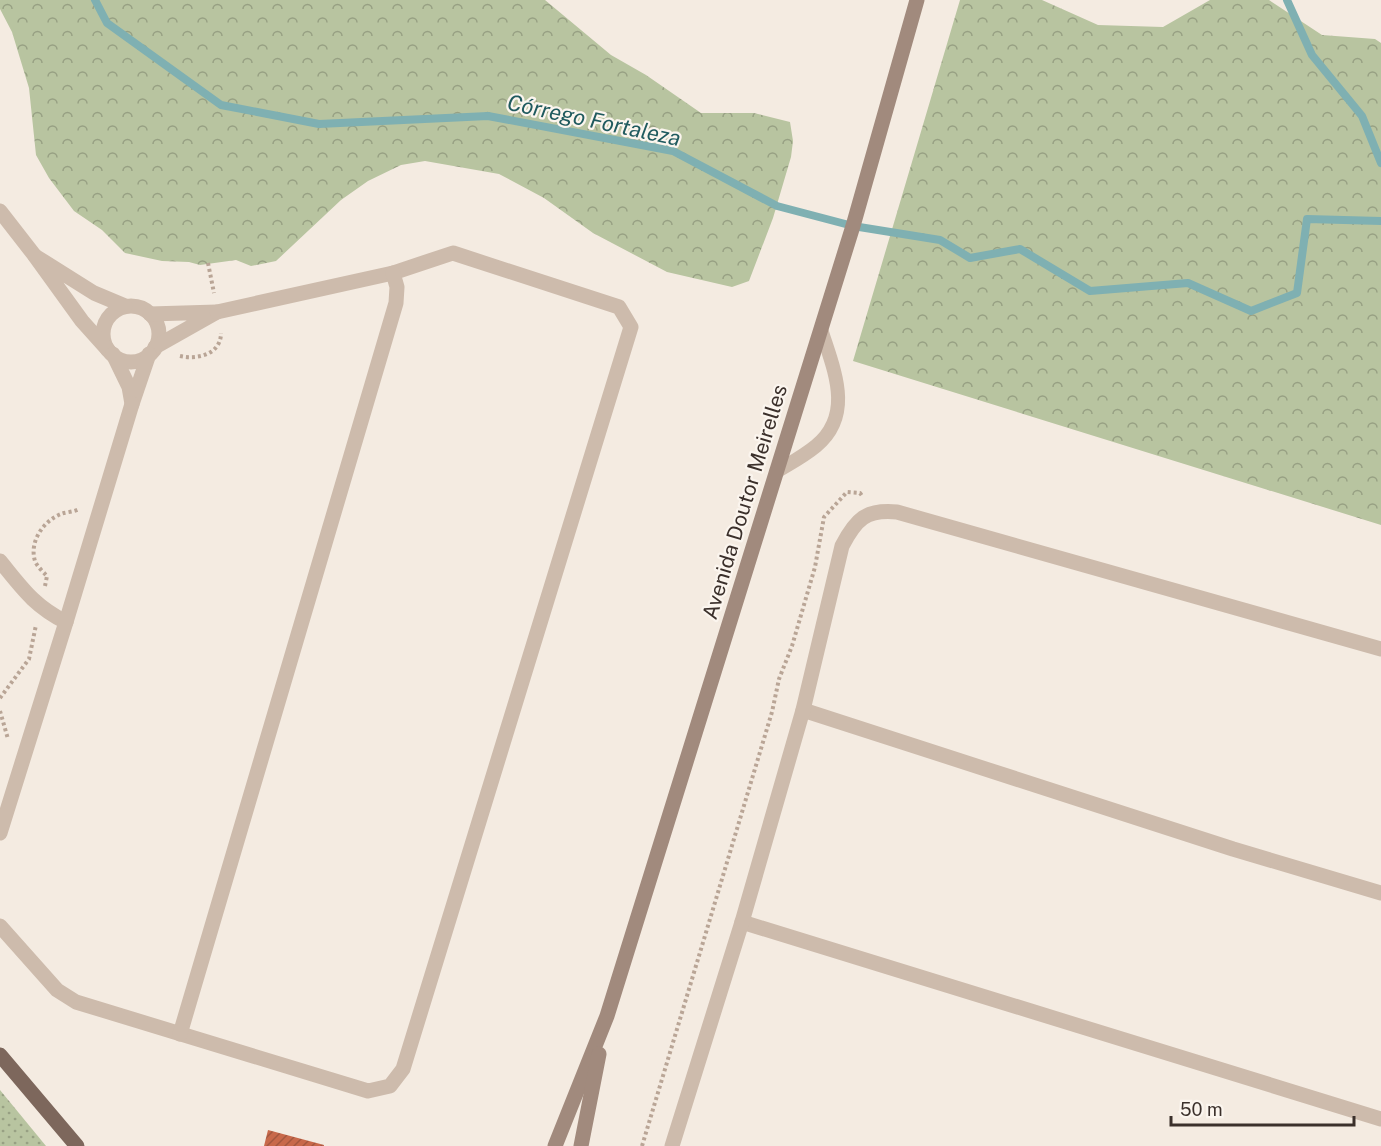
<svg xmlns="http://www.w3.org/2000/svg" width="1381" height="1146" viewBox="0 0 1381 1146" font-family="'Public Sans',sans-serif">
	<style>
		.grass { fill: url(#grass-dots) }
		.forest { fill: url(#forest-crowns) }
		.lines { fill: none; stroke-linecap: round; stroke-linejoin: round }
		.stream { stroke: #7fb0b2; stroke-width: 8 }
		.building { fill: url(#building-hatch) }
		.path { stroke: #b9a596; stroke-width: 4; stroke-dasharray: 3 3; stroke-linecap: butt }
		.lane { stroke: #cdbbac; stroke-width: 14 }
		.street { stroke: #cdbbac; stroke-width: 15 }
		.secondary { stroke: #a18a7d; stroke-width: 15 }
		.primary { stroke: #7d675c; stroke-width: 15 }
		.labels { text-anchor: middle; stroke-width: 4.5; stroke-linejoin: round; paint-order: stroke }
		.street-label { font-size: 21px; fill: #3b302b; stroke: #fbf5ee }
		.water-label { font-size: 22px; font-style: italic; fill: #1f5a5e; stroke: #fbf5ee }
	</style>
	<defs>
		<pattern id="grass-dots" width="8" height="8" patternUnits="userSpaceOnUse" patternTransform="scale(1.5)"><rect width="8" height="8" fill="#b8c4a0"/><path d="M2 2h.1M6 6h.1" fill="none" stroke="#97a083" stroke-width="1.8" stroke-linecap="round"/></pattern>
		<pattern id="forest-crowns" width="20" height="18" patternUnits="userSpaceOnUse" patternTransform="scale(1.5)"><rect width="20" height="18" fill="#b8c4a0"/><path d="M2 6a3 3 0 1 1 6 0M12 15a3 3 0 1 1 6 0" fill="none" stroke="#97a083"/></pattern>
		<pattern id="building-hatch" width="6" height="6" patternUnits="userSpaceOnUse" patternTransform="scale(1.5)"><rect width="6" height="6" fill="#c8694b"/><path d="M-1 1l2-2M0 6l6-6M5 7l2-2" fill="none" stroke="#a4573f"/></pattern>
	</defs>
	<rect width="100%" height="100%" fill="#f4ebe1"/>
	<!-- grass -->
	<polygon class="grass" points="0,1090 46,1146 0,1146"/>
	<!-- forest -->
	<g class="forest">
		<polygon points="0,0 545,0 611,55 646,75 701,113 754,113 790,122 793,141 791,157 773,218 749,281 732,287 667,272 593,233 544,198 499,174 425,161 401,165 368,181 341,200 276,261 251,266 236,260 200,265 189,262 162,261 125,253 102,230 74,211 49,178 36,155 29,88 12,32 0,9"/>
		<polygon points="960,0 1042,0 1098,25 1163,27 1210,0 1269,0 1322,35 1375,39 1381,43 1381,525 853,361"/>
	</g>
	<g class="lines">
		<!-- stream -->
		<g class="stream">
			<polyline points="95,0 107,23 221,105 319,124 488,116 673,151 777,206 853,226 940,240 970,258 1020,249 1090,291 1188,283 1251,311 1297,293 1307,219 1381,221"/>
			<polyline points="1287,0 1312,55 1362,116 1381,163"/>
		</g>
	</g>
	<!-- building -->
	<polygon class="building" points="268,1130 324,1145 324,1146 264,1146"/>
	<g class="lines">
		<!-- path -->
		<g class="path">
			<polyline points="208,263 214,293"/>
			<path d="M 180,356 C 198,360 221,354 221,333"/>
			<path d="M 45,586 L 47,576 C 43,572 37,566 35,561 C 29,542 43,521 61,514 C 66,512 74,512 79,509"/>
			<polyline points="0,698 29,659 36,625"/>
			<polyline points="0,711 8,739"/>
			<polyline points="642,1146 772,712 779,679 792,646 815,567 824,517 847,492 860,493 863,497"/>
		</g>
		<!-- lane -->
		<path class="lane" d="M 776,472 C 789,464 804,456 816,446 C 855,414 833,368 821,329"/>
		<!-- street -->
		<g class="street">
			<polyline points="0,211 35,256"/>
			<circle cx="131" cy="334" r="28"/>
			<polyline points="150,314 217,312 155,347"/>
			<polyline points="108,350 82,321 35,256 94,293 125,306"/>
			<polyline points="113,354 129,387 132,404 149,354"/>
			<path d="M 0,561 C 22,588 34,606 66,622"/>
			<polyline points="803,710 1233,849 1381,893"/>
			<polyline points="0,833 66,622 132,404"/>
			<polyline points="742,922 1381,1119"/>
			<polyline points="0,926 57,990 76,1002 368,1091 390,1086 403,1069 631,327 619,307 453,253 393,273 217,312"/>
			<polyline points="180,1034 396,303 397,287 393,273"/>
			<path d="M 672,1146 L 742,922 L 803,710 L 842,546 C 856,519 866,509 897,512 L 1381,649"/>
		</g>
		<!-- secondary -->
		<g class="secondary">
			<polyline points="555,1146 607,1016 853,226 917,0"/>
			<polyline points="581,1146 599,1054"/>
		</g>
		<!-- primary -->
		<polyline class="primary" points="0,1055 77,1146"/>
	</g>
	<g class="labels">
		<!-- street labels -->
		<g class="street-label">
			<text transform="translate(745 502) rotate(-73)" y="7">Avenida Doutor Meirelles</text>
		</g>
		<!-- water labels -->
		<g class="water-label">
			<text transform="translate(594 120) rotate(12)" y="8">Córrego Fortaleza</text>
		</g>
	</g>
	<!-- scale -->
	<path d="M1171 1116v9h183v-9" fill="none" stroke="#3b302b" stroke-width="3"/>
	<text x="1180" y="1116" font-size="18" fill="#3b302b" stroke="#fbf5ee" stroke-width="4.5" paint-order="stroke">50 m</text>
</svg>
